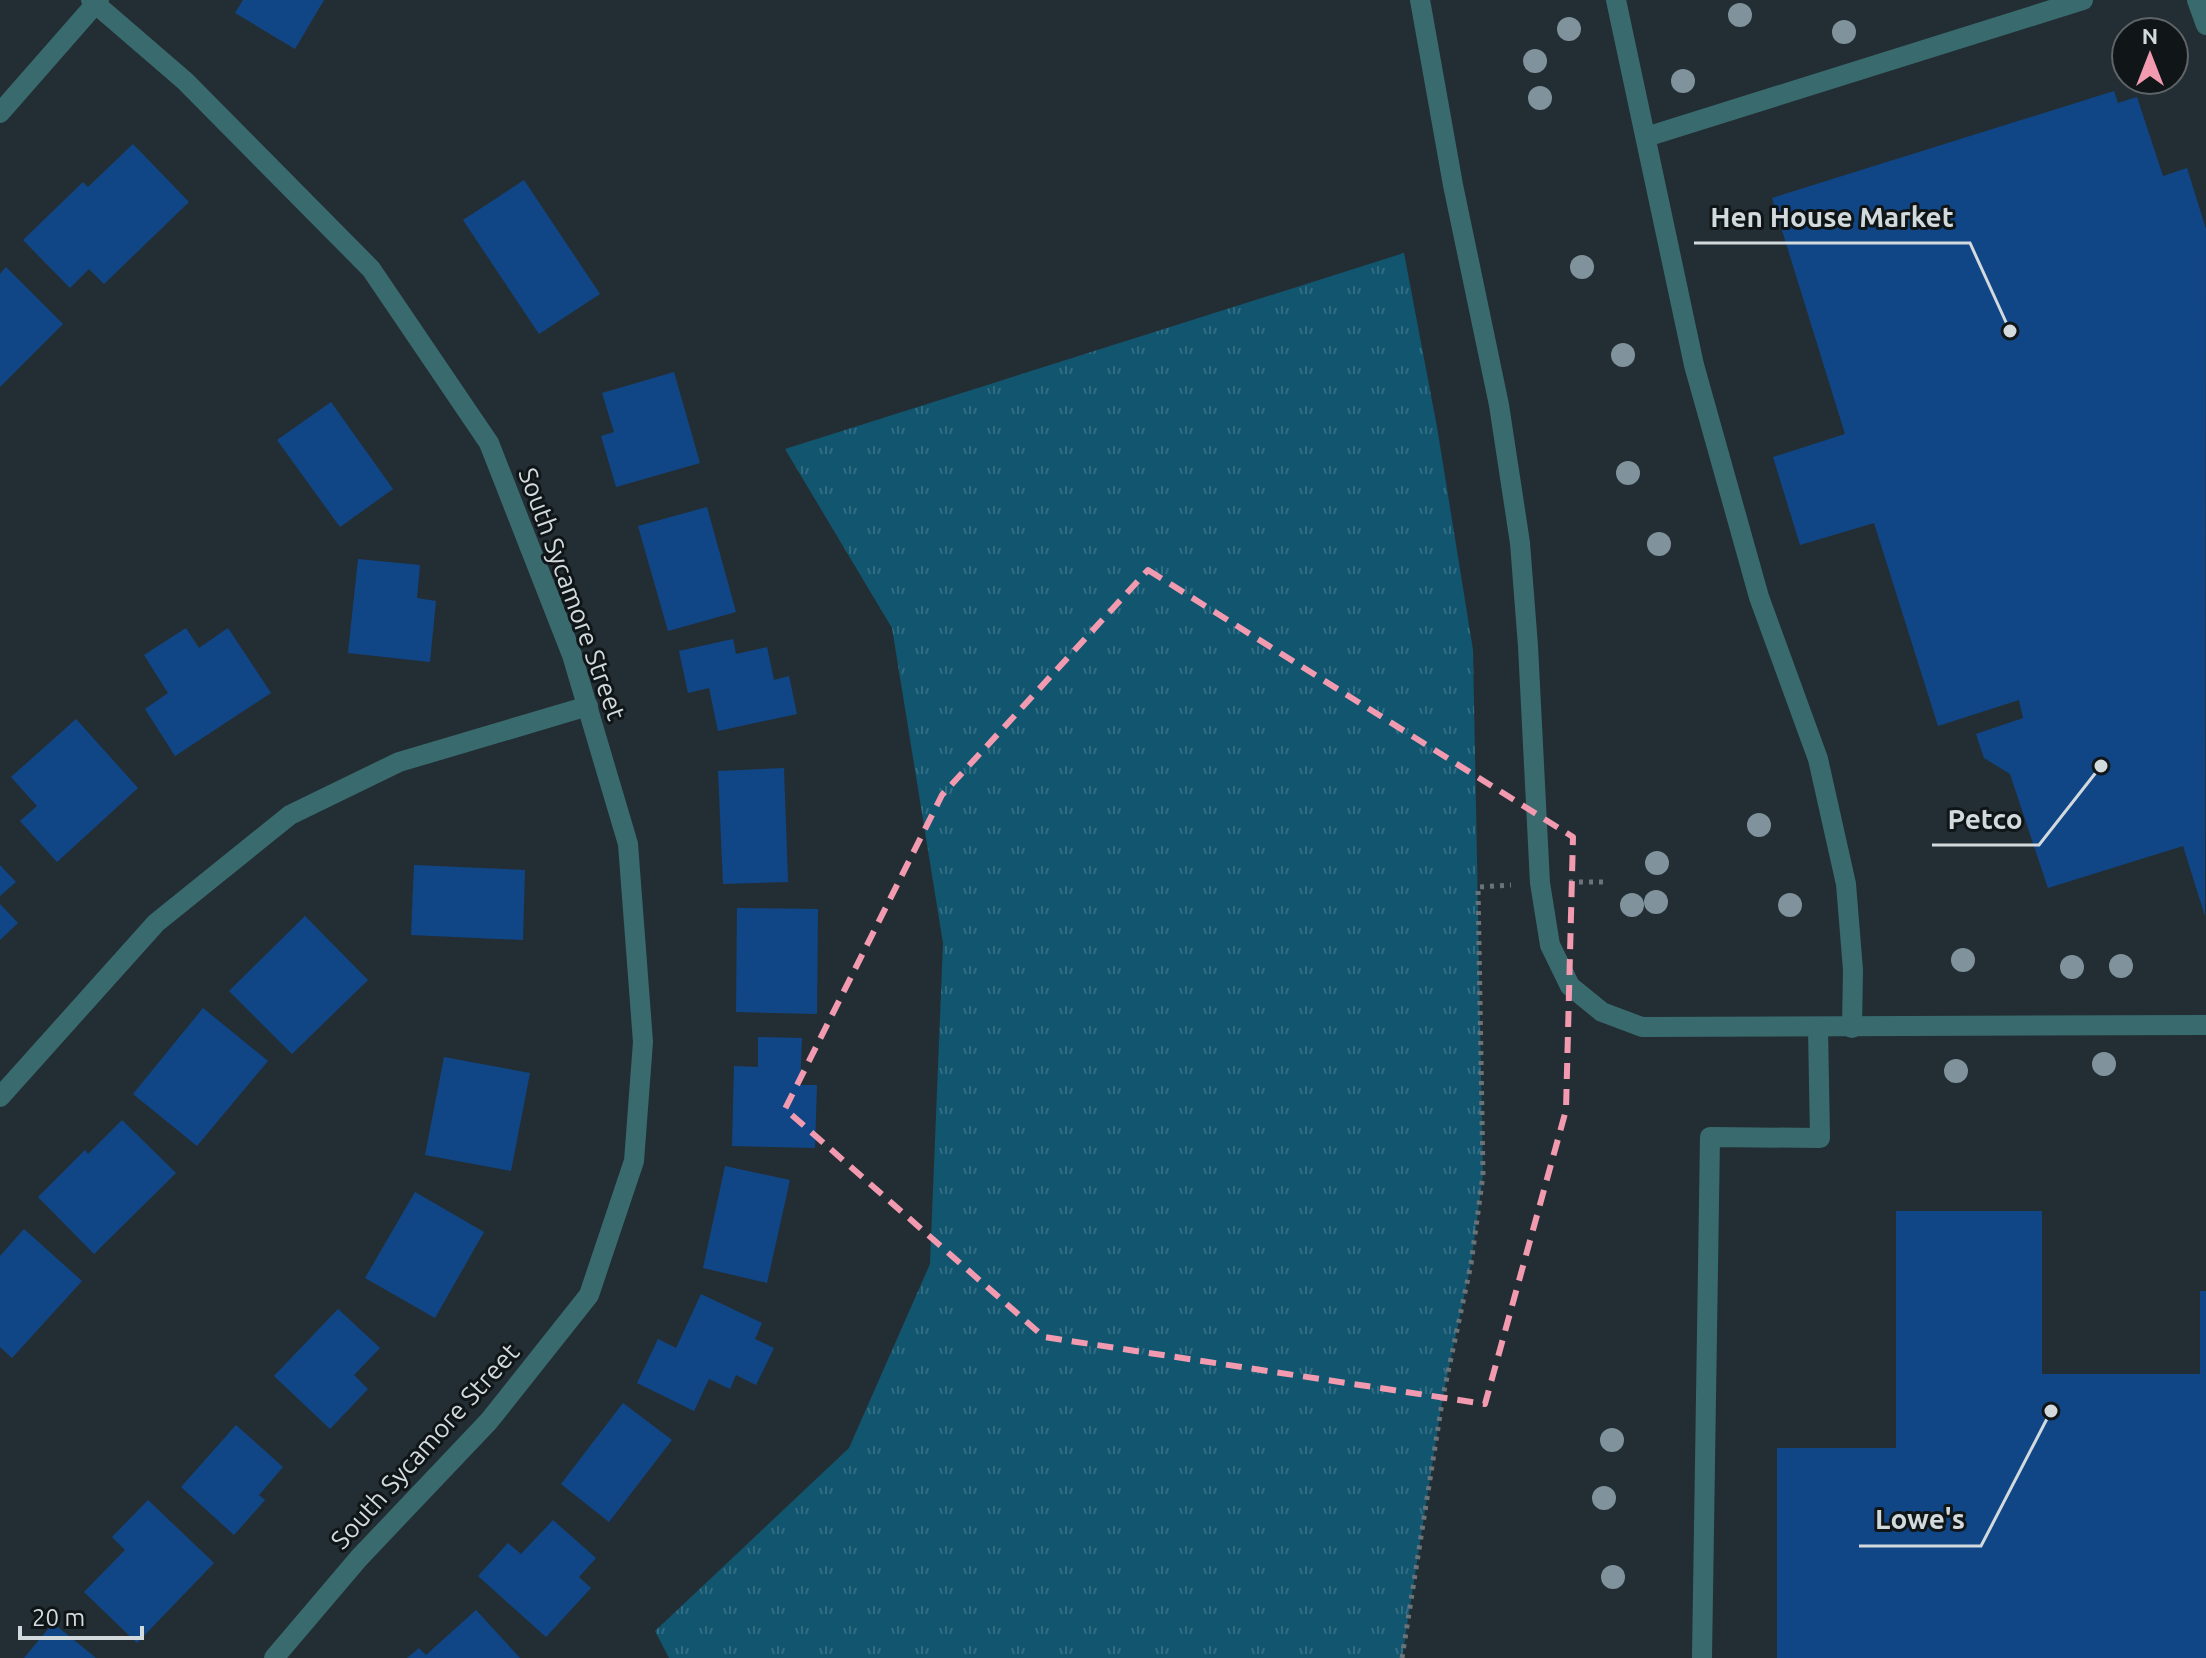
<svg xmlns="http://www.w3.org/2000/svg" width="2206" height="1658" viewBox="0 0 2206 1658" font-family="Ubuntu,sans-serif">
	<style>
		.park { fill: url(#park-tufts) }
		.building { fill: #114686 }
		.lines { fill: none; stroke-linecap: round; stroke-linejoin: round }
		.path { stroke: #6a7378; stroke-width: 5; stroke-dasharray: 4 6; stroke-linecap: butt }
		.minor { stroke: #396b6e; stroke-width: 20 }
		.tree { fill: #80929b }
		.marked { fill: none; stroke: #f29aaf; stroke-width: 6; stroke-dasharray: 16 10; stroke-linejoin: round }
		.labels { text-anchor: middle; stroke-width: 6; stroke-linejoin: round; paint-order: stroke }
		.street-label { font-size: 26px; fill: #d3dade; stroke: #101618 }
		.leader { fill: none; stroke: #d3dade; stroke-width: 3 }
		.callout-dot { fill: #d3dade; stroke: #101618; stroke-width: 3 }
		.callout-label { font-size: 28px; text-anchor: middle; font-weight: bold; fill: #d3dade; stroke: #101618; stroke-width: 6; stroke-linejoin: round; paint-order: stroke }
	</style>
	<defs>
		<pattern id="park-tufts" width="24" height="20" patternUnits="userSpaceOnUse" patternTransform="scale(2)"><rect width="24" height="20" fill="#11556f"/><path d="M3 7l-1-3M5 7V3M7 7l1-3M15 17l-1-3M17 17v-4M19 17l1-3" fill="none" stroke="#336d83"/></pattern>
	</defs>
	<rect width="100%" height="100%" fill="#232e34"/>
	<!-- park -->
	<polygon class="park" points="1404,253 1437,427 1473,650 1483,1175 1471,1264 1443,1396 1402,1658 669,1658 655,1631 849,1448 930,1264 943,943 892,628 785,449"/>
	<!-- building -->
	<g class="building">
		<polygon points="243,0 324,0 295,49 235,13"/>
		<polygon points="2114,91 2118,103 2137,97 2163,176 2187,168 2206,229 2205,916 2183,846 2048,888 2010,774 1984,758 1976,734 2023,718 2019,700 1938,726 1874,523 1800,545 1773,457 1845,434 1772,198"/>
		<polygon points="133,144 189,202 104,284 89,269 70,288 23,240 83,182 88,187"/>
		<polygon points="524,180 600,294 539,334 463,220"/>
		<polygon points="6,267 63,324 0,387 0,274"/>
		<polygon points="674,372 700,463 616,487 601,436 614,432 602,393"/>
		<polygon points="331,402 393,489 340,527 277,440"/>
		<polygon points="707,507 736,612 668,631 638,526"/>
		<polygon points="358,559 420,565 417,598 436,601 430,662 348,653"/>
		<polygon points="186,628 199,648 228,628 271,693 175,756 145,709 168,693 144,655"/>
		<polygon points="733,639 736,654 767,647 774,680 789,676 797,714 718,731 709,688 688,693 679,651"/>
		<polygon points="76,719 138,788 57,862 20,821 37,806 11,777"/>
		<polygon points="784,768 788,882 723,884 718,771"/>
		<polygon points="0,865 16,882 0,896"/>
		<polygon points="414,865 525,870 523,940 411,935"/>
		<polygon points="0,904 18,923 0,940"/>
		<polygon points="737,908 818,909 817,1014 736,1012"/>
		<polygon points="305,916 368,980 292,1054 229,991"/>
		<polygon points="203,1008 268,1061 197,1146 133,1094"/>
		<polygon points="758,1037 802,1038 800,1085 817,1085 815,1148 732,1146 734,1066 758,1067"/>
		<polygon points="444,1057 530,1073 511,1171 425,1155"/>
		<polygon points="122,1120 176,1173 94,1254 38,1197 85,1150 88,1154"/>
		<polygon points="725,1166 790,1180 767,1283 703,1268"/>
		<polygon points="415,1192 484,1232 435,1318 365,1278"/>
		<polygon points="1896,1211 2042,1211 2042,1374 2200,1374 2200,1291 2206,1291 2206,1658 1777,1658 1777,1448 1896,1448"/>
		<polygon points="24,1229 82,1281 12,1358 0,1347 0,1256"/>
		<polygon points="701,1294 762,1323 755,1339 774,1348 756,1385 736,1375 730,1389 709,1379 694,1411 637,1383 658,1339 676,1348"/>
		<polygon points="338,1309 380,1348 354,1375 368,1389 330,1429 274,1376"/>
		<polygon points="623,1403 672,1440 609,1522 561,1484"/>
		<polygon points="236,1425 283,1467 259,1495 265,1500 234,1535 181,1487"/>
		<polygon points="148,1500 214,1563 137,1643 84,1592 125,1550 112,1537"/>
		<polygon points="553,1520 596,1558 579,1577 591,1588 546,1637 478,1576 508,1543 521,1554"/>
		<polygon points="476,1610 520,1658 407,1658 419,1648 426,1655"/>
		<polygon points="53,1623 96,1658 24,1658"/>
	</g>
	<g class="lines">
		<!-- path -->
		<g class="path">
			<polyline points="1569,882 1606,882"/>
			<polyline points="1402,1658 1443,1396 1471,1264 1483,1175 1478,887 1511,885"/>
		</g>
		<!-- minor -->
		<g class="minor">
			<polyline points="91,0 185,81 371,269 489,443 572,655 628,844 643,1042 634,1161 589,1295 489,1421 359,1558 274,1658"/>
			<polyline points="1420,0 1453,185 1499,405 1520,543 1528,646 1540,883 1550,945 1570,986 1602,1012 1642,1027 2206,1025"/>
			<polyline points="1616,0 1694,365 1759,597 1818,759 1846,884 1853,970 1852,1028"/>
			<polyline points="2197,0 2206,25"/>
			<polyline points="0,113 99,0"/>
			<polyline points="1646,137 2083,0"/>
			<polyline points="0,1097 156,923 290,815 399,762 588,706"/>
			<polyline points="1702,1658 1710,1137 1820,1138 1818,1028"/>
		</g>
	</g>
	<!-- trees -->
	<g class="tree">
		<circle cx="1740" cy="15" r="12"/>
		<circle cx="1569" cy="29" r="12"/>
		<circle cx="1844" cy="32" r="12"/>
		<circle cx="1535" cy="61" r="12"/>
		<circle cx="1683" cy="81" r="12"/>
		<circle cx="1540" cy="98" r="12"/>
		<circle cx="1582" cy="267" r="12"/>
		<circle cx="1623" cy="355" r="12"/>
		<circle cx="1628" cy="473" r="12"/>
		<circle cx="1659" cy="544" r="12"/>
		<circle cx="1759" cy="825" r="12"/>
		<circle cx="1657" cy="863" r="12"/>
		<circle cx="1656" cy="902" r="12"/>
		<circle cx="1632" cy="905" r="12"/>
		<circle cx="1790" cy="905" r="12"/>
		<circle cx="1963" cy="960" r="12"/>
		<circle cx="2121" cy="966" r="12"/>
		<circle cx="2072" cy="967" r="12"/>
		<circle cx="2104" cy="1064" r="12"/>
		<circle cx="1956" cy="1071" r="12"/>
		<circle cx="1612" cy="1440" r="12"/>
		<circle cx="1604" cy="1498" r="12"/>
		<circle cx="1613" cy="1577" r="12"/>
	</g>
	<!-- marked area -->
	<path class="marked" d="M 1148,570 L 1573,837 L 1566,1110 L 1485,1404 L 1044,1337 L 785,1109 L 942,795 Z"/>
	<g class="labels">
		<!-- street labels -->
		<g class="street-label">
			<text transform="translate(572 594) rotate(70)" y="9">South Sycamore Street</text>
			<text transform="translate(425 1446) rotate(-48)" y="9">South Sycamore Street</text>
		</g>
	</g>
	<!-- callouts -->
	<path class="leader" d="M2010 331L1970 243H1694M2101 766L2039 845H1932M2051 1411L1981 1546H1859"/>
	<g class="callout-dot">
		<circle cx="2010" cy="331" r="8"/>
		<circle cx="2101" cy="766" r="8"/>
		<circle cx="2051" cy="1411" r="8"/>
	</g>
	<g class="callout-label">
		<text x="1832" y="227">Hen House Market</text>
		<text x="1985" y="829">Petco</text>
		<text x="1920" y="1529">Lowe's</text>
	</g>
	<!-- north arrow -->
	<g transform="translate(2150 56)"><circle r="38" fill="#101618" stroke="#5e6467" stroke-width="2"/>
	<path d="M0-6L14 30L0 20L-14 30Z" fill="#f29aaf"/>
	<text y="-12" font-size="22" font-weight="bold" text-anchor="middle" fill="#d3dade">N</text>
	</g>
	<!-- scale -->
	<path d="M20 1626v12h122v-12" fill="none" stroke="#d3dade" stroke-width="4"/>
	<text x="32" y="1626" font-size="24" fill="#d3dade" stroke="#101618" stroke-width="6" paint-order="stroke">20 m</text>
</svg>
